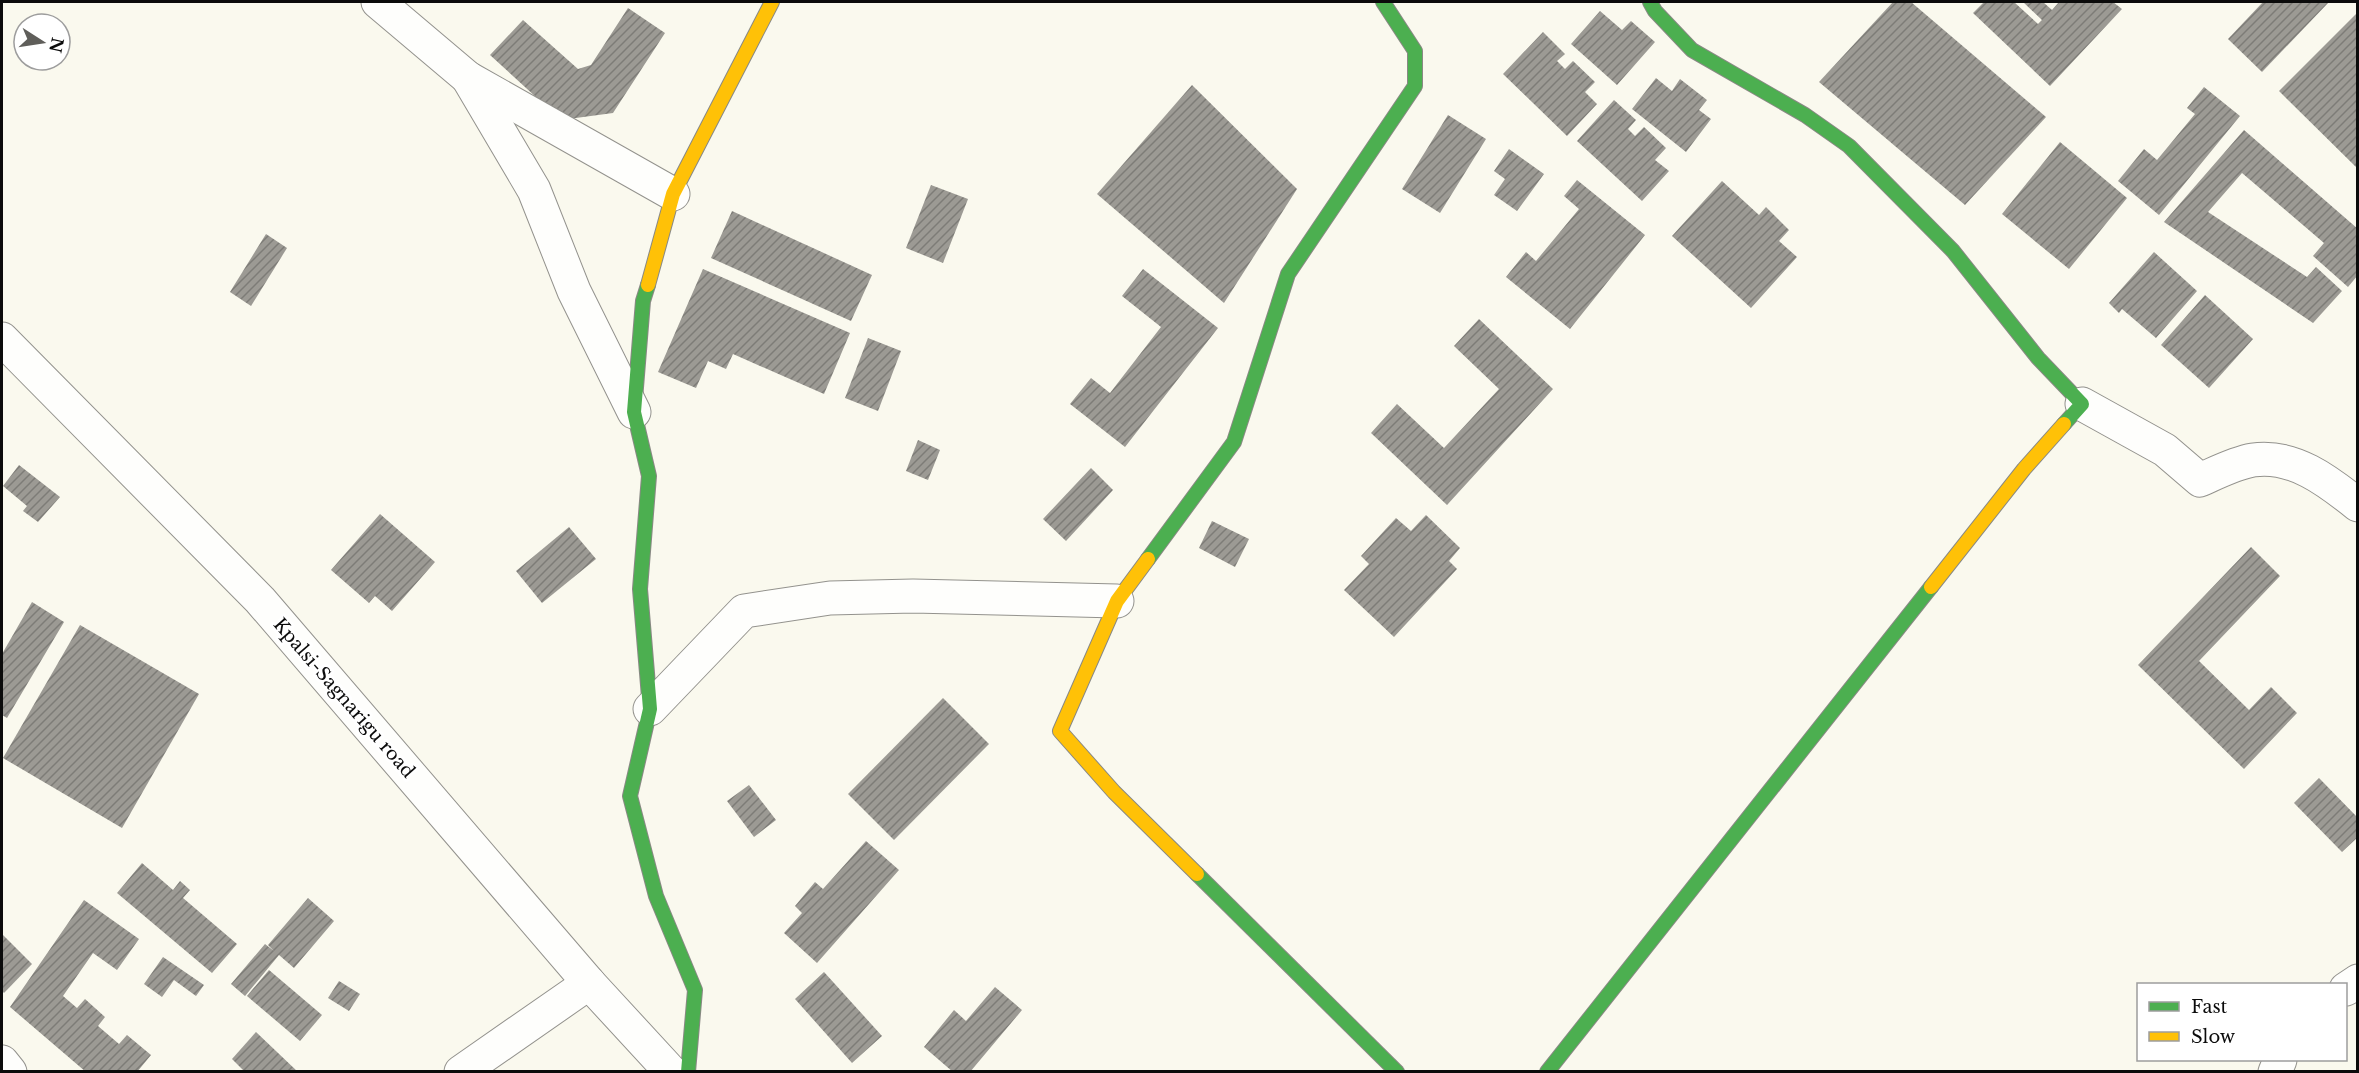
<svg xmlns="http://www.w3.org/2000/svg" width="2359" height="1073" viewBox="0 0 2359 1073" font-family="'Libre Baskerville',serif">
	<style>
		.building { fill: url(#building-hatch) }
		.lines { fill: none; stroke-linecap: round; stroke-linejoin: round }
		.street-casing { stroke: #93928d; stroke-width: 35 }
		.fast-casing { stroke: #898984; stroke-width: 16 }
		.slow-casing { stroke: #898984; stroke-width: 16 }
		.street { stroke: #fefefc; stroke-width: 33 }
		.fast { stroke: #4caf50; stroke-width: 14 }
		.slow { stroke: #ffc107; stroke-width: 14 }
		.labels { text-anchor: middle; stroke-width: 6; stroke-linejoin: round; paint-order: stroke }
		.street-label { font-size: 18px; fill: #0b0b0b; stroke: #fff }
	</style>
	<defs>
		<pattern id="building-hatch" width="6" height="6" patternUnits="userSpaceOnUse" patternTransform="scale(1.5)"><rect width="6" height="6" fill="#9c9a94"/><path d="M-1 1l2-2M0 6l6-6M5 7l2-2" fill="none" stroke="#7d7c77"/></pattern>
	</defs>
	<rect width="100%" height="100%" fill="#faf9ee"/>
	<!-- building -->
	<g class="building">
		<polygon points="1893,2 1911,2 2046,117 1965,205 1819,82"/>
		<polygon points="1984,2 2014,2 2038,24 2042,20 2023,2 2043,2 2052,10 2059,2 2113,2 2122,9 2050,86 1973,13"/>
		<polygon points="2263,2 2329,2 2262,72 2228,39"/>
		<polygon points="628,8 665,33 613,113 561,120 490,55 523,20 578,69 591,65"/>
		<polygon points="1600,11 1622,30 1631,21 1655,42 1617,85 1571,44"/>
		<polygon points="2358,12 2358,169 2279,91"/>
		<polygon points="1543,32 1565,54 1557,61 1565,69 1573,61 1595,82 1585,92 1597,104 1567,136 1503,74"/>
		<polygon points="1656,78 1672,91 1680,79 1707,100 1699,110 1711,119 1686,152 1632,109"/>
		<polygon points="1192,85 1297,189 1224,303 1097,194"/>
		<polygon points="2204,87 2240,116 2159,215 2118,181 2144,149 2157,160 2195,114 2187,108"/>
		<polygon points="1614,100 1636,120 1628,129 1635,136 1644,127 1666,148 1655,160 1669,171 1642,201 1577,141"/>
		<polygon points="1448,115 1486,139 1440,213 1402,189"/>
		<polygon points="2244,130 2358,229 2358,275 2348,287 2313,256 2324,243 2242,173 2208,212 2307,277 2316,267 2342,291 2313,323 2164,222"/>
		<polygon points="2060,142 2127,198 2069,269 2002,214"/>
		<polygon points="1509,149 1544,174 1517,211 1494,195 1505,179 1494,171"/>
		<polygon points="1577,180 1645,235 1570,329 1506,277 1526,252 1536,261 1579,209 1564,196"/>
		<polygon points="1722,181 1759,215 1766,207 1789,230 1779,241 1797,257 1751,308 1672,236"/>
		<polygon points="931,185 968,199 943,263 906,248"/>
		<polygon points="732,211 872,275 851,321 711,258"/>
		<polygon points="266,234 287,248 251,306 230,292"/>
		<polygon points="2154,252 2197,291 2156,338 2122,309 2119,313 2109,303"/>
		<polygon points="703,269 850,333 824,394 733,354 726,369 708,361 696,388 658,372"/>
		<polygon points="1143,269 1218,328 1125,447 1070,404 1091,378 1110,393 1161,327 1122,296"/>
		<polygon points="2205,295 2253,339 2209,388 2161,345"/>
		<polygon points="1479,319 1553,389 1447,505 1371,433 1397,404 1444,448 1499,389 1454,346"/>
		<polygon points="868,338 901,351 878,411 845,398"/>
		<polygon points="918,440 940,450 928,480 906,471"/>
		<polygon points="19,465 60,497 38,522 23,511 27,506 3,486"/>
		<polygon points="1091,468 1113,490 1066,541 1043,519"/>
		<polygon points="380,514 435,562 392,611 375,596 369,603 331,570"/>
		<polygon points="1426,515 1460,548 1449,561 1457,569 1394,637 1344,590 1369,564 1361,556 1396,518 1411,531"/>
		<polygon points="1212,521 1249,539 1235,567 1199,548"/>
		<polygon points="569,527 596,559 542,603 516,571"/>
		<polygon points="2251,547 2280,576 2199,661 2249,710 2271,687 2297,713 2244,769 2138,665"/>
		<polygon points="32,602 64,622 7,718 2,715 2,654"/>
		<polygon points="80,625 199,694 122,828 3,758"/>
		<polygon points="943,698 989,744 894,840 848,794"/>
		<polygon points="2319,778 2358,818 2358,837 2342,852 2294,803"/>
		<polygon points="749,785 776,820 754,837 727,801"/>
		<polygon points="866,841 899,870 817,963 784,933 802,913 795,906 815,882 823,889"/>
		<polygon points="142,863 173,890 180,881 190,890 183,898 237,944 212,973 117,893"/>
		<polygon points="308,898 334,921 294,968 279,955 245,996 231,984 265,944 274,951 268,945"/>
		<polygon points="84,900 139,939 117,970 93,953 63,996 77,1008 85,999 105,1017 98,1026 119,1044 127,1035 151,1055 137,1072 86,1072 10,1007"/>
		<polygon points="2,934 32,964 4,993 2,991"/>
		<polygon points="163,957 204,985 196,996 174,980 162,997 144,984"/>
		<polygon points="269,970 322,1015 300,1041 247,996"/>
		<polygon points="824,972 882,1036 852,1063 795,999"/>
		<polygon points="339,981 360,994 349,1011 328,998"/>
		<polygon points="995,987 1022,1010 970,1072 953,1072 924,1047 954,1010 966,1021"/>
		<polygon points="256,1032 298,1072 245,1072 232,1059"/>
	</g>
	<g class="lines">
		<!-- street casing -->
		<g class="street-casing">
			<g id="street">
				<polyline points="378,2 468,78 673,194"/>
				<polyline points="468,78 534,190 574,291 634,412"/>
				<polyline points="2,339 260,600 589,983 671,1072"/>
				<path d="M 2082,404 L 2165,450 L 2200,480 C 2216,473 2235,463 2253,460 C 2293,454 2328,481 2358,505"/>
				<polyline points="650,709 744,611 830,598 913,596 1117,601"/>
				<polyline points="2346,989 2358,981"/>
				<polyline points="2,1062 10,1072"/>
				<polyline points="461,1072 589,983"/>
				<polyline points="2275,1072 2280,1060"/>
			</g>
		</g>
		<!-- fast casing -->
		<g class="fast-casing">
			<g id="fast">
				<polyline points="1650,2 1655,11 1692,50 1805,115 1849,146 1953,251 2038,358 2082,404 2064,424"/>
				<polyline points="648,285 643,301 634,412 649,476 640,589 650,709 630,796 656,896 695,990 688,1072"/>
				<polyline points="1148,559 1234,442 1288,274 1415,86 1415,51 1383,2"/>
				<polyline points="1197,874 1397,1072"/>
				<polyline points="1547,1072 1931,587"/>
			</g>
		</g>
		<!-- slow casing -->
		<g class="slow-casing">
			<g id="slow">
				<polyline points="648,285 673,194 772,2"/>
				<polyline points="1148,559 1117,601 1060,731 1114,792 1197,874"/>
				<polyline points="1931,587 2024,469 2064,424"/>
			</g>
		</g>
		<!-- street -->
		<use href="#street" class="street"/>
		<!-- fast -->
		<use href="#fast" class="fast"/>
		<!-- slow -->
		<use href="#slow" class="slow"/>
	</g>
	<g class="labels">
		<!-- street labels -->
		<g class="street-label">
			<text transform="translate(344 698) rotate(49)" y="6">Kpalsi-Sagnarigu road</text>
		</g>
	</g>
	<!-- border -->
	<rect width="2359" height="1073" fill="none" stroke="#0b0b0b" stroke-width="6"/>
	<!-- legend -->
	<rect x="2137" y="983" width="210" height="78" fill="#ffffff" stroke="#9d9d9d" stroke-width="1.5"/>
	<rect x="2149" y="1002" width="30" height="9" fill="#4caf50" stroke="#9d9d9d" stroke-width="1.5"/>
	<text x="2191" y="1013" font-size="18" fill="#0b0b0b">Fast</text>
	<rect x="2149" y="1032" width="30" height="9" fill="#ffc107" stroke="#9d9d9d" stroke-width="1.5"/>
	<text x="2191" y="1043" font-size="18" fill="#0b0b0b">Slow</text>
	<!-- north arrow -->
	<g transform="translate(42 42) rotate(102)"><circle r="28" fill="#ffffff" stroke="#9d9d9d" stroke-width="1.5"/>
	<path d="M0-4.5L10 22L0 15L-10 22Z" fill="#5f5e5a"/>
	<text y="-9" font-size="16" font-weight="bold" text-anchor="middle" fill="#0b0b0b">N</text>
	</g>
</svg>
